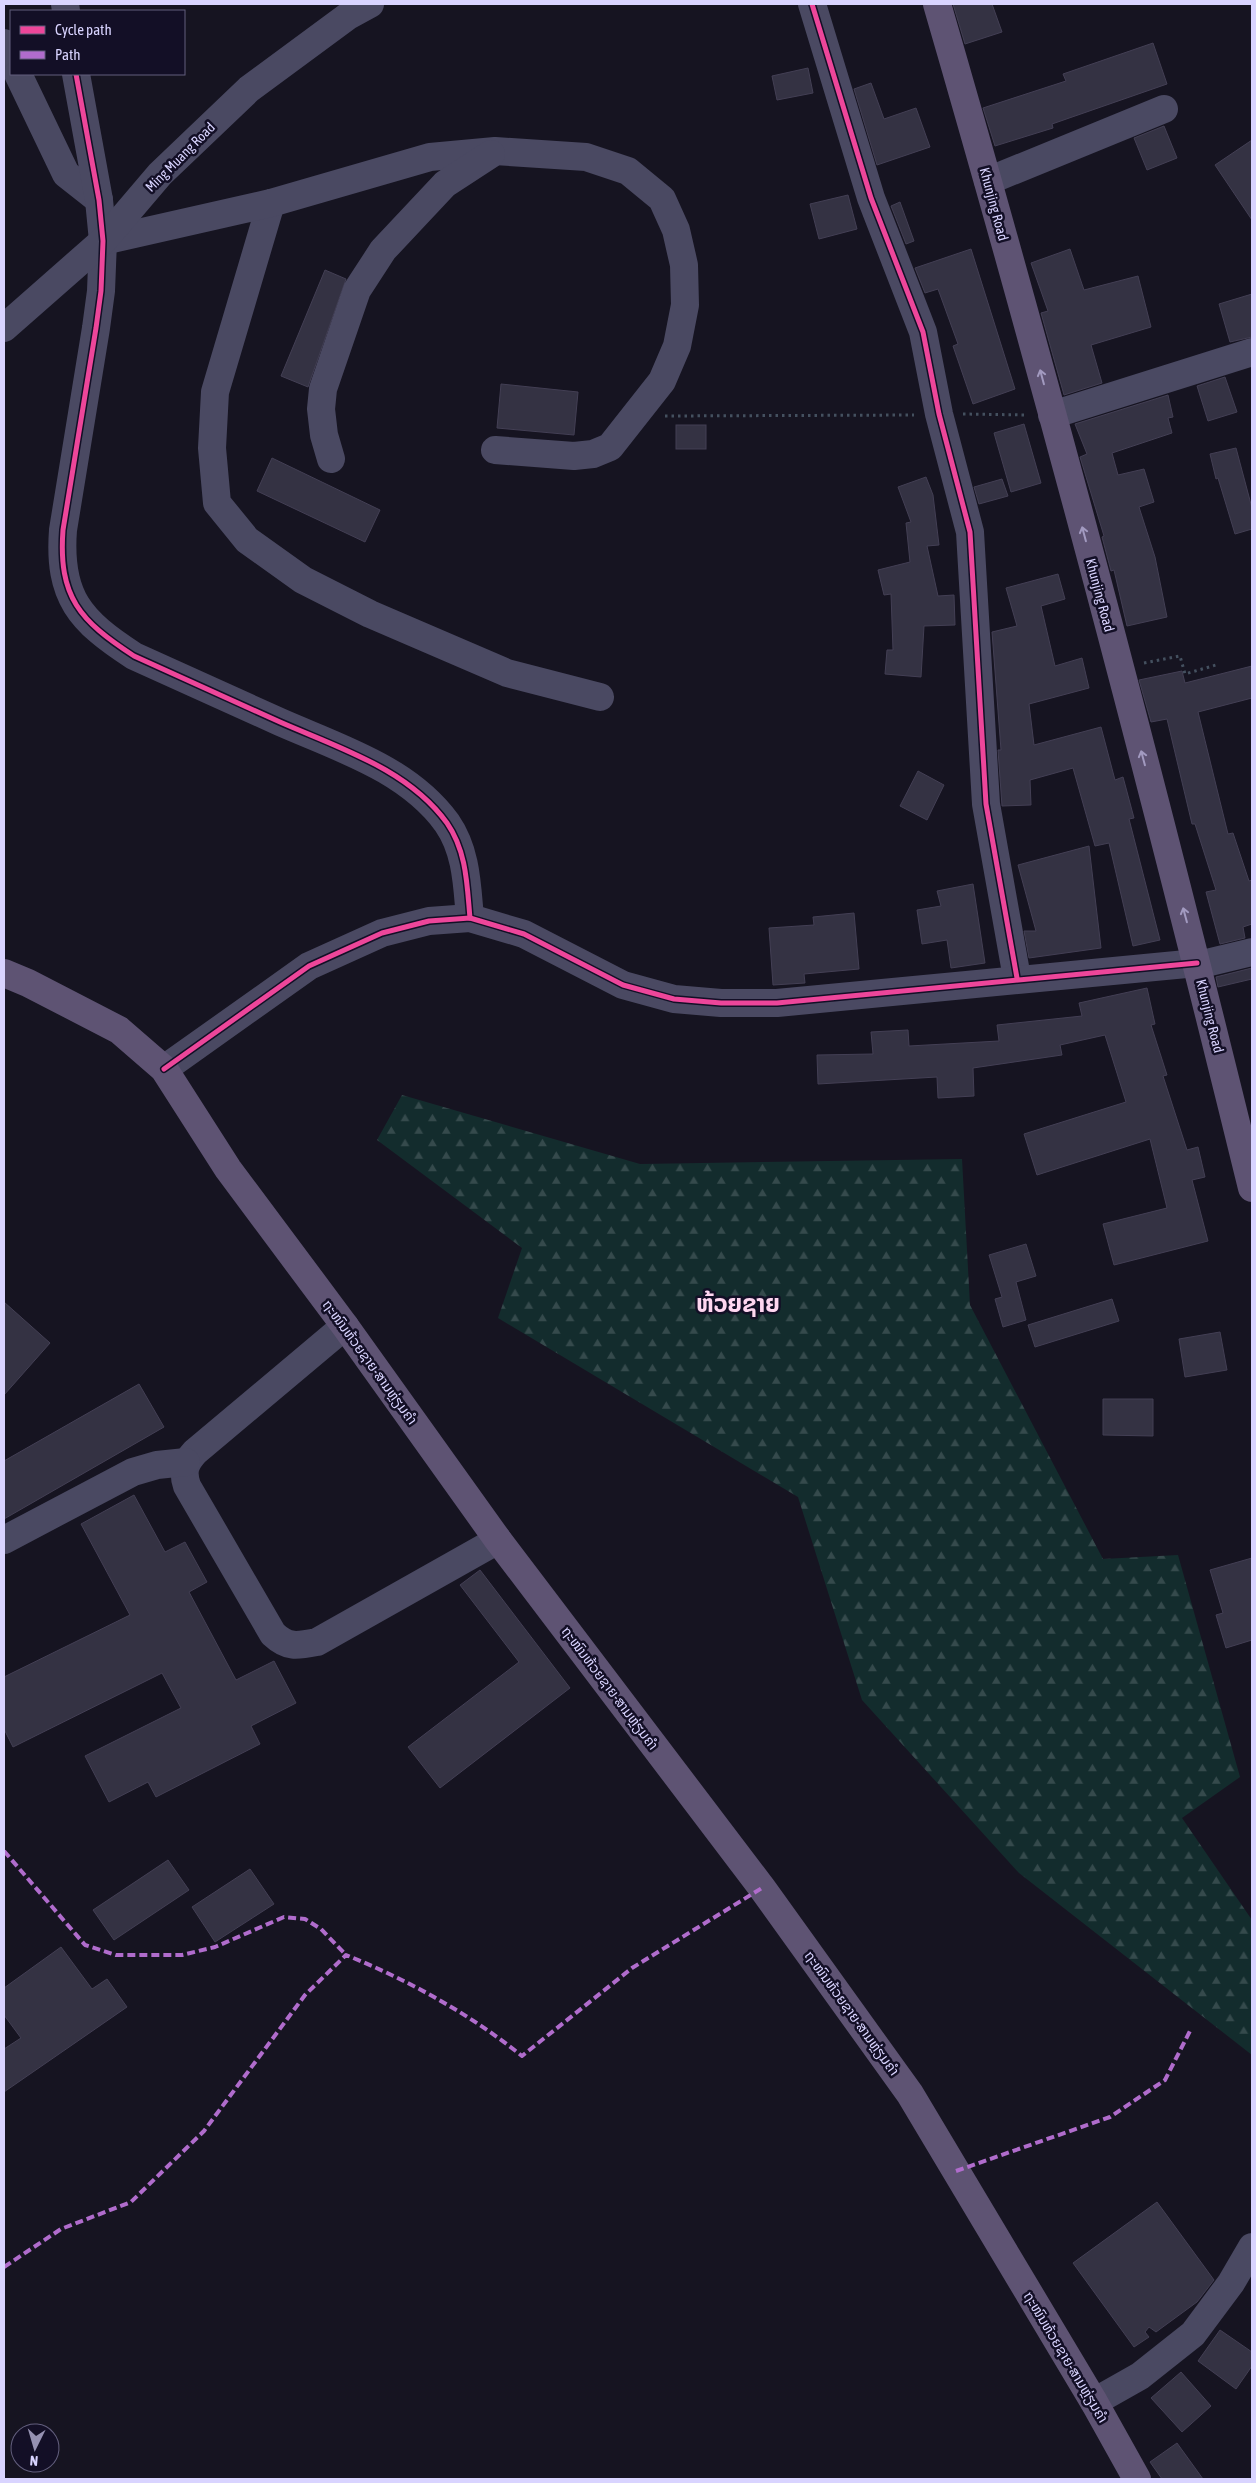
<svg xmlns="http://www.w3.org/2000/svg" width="1256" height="2483" viewBox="0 0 1256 2483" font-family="'Asap Condensed','Noto Sans Lao',sans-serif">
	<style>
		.forest { fill: url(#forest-firs) }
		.building { fill: #343243; stroke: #433f54 }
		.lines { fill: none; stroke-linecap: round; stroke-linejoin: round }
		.path { stroke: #44505f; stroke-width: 3; stroke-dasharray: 2.5 4; stroke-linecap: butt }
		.minor { stroke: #4a4962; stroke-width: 28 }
		.major { stroke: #5e5373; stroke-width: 28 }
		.quiet { stroke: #b06ccc; stroke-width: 4; stroke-dasharray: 8 4; stroke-linecap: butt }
		.cycleway-casing { stroke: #130f26; stroke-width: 8 }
		.cycleway { stroke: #ed469a; stroke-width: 5 }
		.oneway { stroke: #a29ac0 }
		.labels { text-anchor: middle; stroke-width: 5; stroke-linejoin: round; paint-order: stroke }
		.street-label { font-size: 14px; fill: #d9d4ff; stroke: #130f26 }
		.town-label { font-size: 24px; font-weight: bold; fill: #ffd6f0; stroke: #130f26 }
	</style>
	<defs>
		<pattern id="forest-firs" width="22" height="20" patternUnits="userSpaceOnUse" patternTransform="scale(1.25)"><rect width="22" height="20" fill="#132c2d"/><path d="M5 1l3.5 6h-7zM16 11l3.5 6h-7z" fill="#354a4c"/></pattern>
	</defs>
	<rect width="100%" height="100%" fill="#161421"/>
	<!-- forest -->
	<polygon class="forest" points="402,1095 640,1164 962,1159 970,1305 1103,1559 1178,1555 1240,1777 1182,1818 1252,1920 1252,2055 1019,1873 862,1700 798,1497 498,1318 522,1248 377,1140"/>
	<!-- building -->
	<g class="building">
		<polygon points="953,4 992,4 1002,32 965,44"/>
		<polygon points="1153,43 1167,84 1052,124 1053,128 995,146 983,108 1066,81 1063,74"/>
		<polygon points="808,68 813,93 777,100 772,76"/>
		<polygon points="871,83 884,119 916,108 930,147 877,165 854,89"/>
		<polygon points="1164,126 1177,158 1147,170 1134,138"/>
		<polygon points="1252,140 1252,220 1215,165"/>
		<polygon points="848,195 857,229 819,239 810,204"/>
		<polygon points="900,202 914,241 906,244 891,206"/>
		<polygon points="971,249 1015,389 973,404 953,346 958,344 938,289 925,293 915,268"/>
		<polygon points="1070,249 1084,290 1138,276 1151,327 1091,345 1102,383 1064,395 1041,313 1048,311 1031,263"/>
		<polygon points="325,270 346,279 308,387 281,376"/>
		<polygon points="1252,294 1252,337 1230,342 1219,304"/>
		<polygon points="1225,377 1237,412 1208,421 1197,386"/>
		<polygon points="501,384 578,392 574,435 497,428"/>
		<polygon points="1168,395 1173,417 1168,418 1172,433 1112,453 1118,475 1144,469 1154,502 1139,507 1155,557 1167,617 1127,626 1114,570 1111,571 1102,537 1104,536 1080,457 1087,454 1075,424"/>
		<polygon points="1024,424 1041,483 1011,492 994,433"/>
		<rect x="676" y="425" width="30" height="24"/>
		<polygon points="1236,448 1252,508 1252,529 1235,534 1218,478 1216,479 1210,454"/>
		<polygon points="272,458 380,510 365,542 257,491"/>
		<polygon points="926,477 933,495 939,545 927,546 938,596 954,595 955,625 924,626 921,677 885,674 887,650 893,650 891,594 884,595 878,570 910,562 906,523 911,522 898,487"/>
		<polygon points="1002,479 1008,496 979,504 974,487"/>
		<polygon points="1058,574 1065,599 1041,606 1055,666 1082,658 1089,688 1029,704 1034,745 1101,727 1115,780 1123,777 1134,818 1129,819 1160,940 1133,946 1109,843 1095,846 1073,768 1030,780 1031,805 1002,806 998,750 1001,750 992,632 1017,626 1006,588"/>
		<polygon points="1252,666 1252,698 1198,712 1228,834 1233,833 1249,881 1252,880 1252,924 1243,927 1245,938 1220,944 1206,892 1216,890 1195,824 1192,824 1167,719 1151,722 1139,680 1182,671 1185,683"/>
		<polygon points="918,771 944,785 927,820 900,806"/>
		<polygon points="1089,846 1101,948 1029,958 1024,931 1036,931 1018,865"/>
		<polygon points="973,884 985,963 951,968 947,940 922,944 917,910 941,906 937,891"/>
		<polygon points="854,913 859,969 804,974 805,983 773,985 769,928 814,925 813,917"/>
		<polygon points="1252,968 1252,979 1218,987 1216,977"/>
		<polygon points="1147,988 1155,1024 1151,1025 1167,1075 1163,1076 1187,1150 1198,1147 1205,1177 1192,1180 1208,1241 1114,1265 1103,1224 1167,1208 1150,1139 1037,1175 1024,1134 1126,1102 1105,1035 1060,1045 1062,1055 973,1068 974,1096 938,1098 937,1077 818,1084 817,1055 873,1054 871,1032 908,1030 909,1046 999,1041 997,1025 1082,1016 1079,1003"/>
		<polygon points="1026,1244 1036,1276 1016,1282 1026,1320 1003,1327 995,1299 1002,1297 989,1255"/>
		<polygon points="1112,1299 1119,1321 1035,1347 1028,1325"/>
		<polygon points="4,1302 50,1343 4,1395"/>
		<polygon points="1220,1332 1227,1370 1185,1377 1179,1339"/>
		<polygon points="139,1384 164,1427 4,1519 4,1461"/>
		<polygon points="1103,1399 1153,1399 1153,1436 1103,1435"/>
		<polygon points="134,1495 165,1552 185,1542 207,1582 189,1592 236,1680 274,1661 296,1703 251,1726 260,1744 156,1797 148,1782 109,1802 85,1756 181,1708 162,1673 13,1747 4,1729 4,1677 130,1615 81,1524"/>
		<polygon points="1252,1558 1252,1640 1226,1648 1216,1615 1223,1613 1210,1570"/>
		<polygon points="480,1570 570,1688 440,1788 408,1747 519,1662 460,1585"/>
		<polygon points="168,1860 189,1890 114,1940 93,1910"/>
		<polygon points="250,1869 274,1904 215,1942 192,1907"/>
		<polygon points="61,1947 92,1989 107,1979 127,2007 4,2092 4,2049 21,2038 4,2015 4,1988"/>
		<polygon points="1157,2202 1214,2280 1197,2302 1156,2332 1149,2327 1145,2332 1149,2337 1134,2347 1073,2263"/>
		<polygon points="1220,2330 1252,2352 1252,2366 1236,2389 1198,2361"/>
		<polygon points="1181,2372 1211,2406 1182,2432 1151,2398"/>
		<polygon points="1177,2443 1203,2479 1162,2479 1150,2462"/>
	</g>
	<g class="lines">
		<!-- path -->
		<g class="path">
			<polyline points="963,414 1027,415"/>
			<polyline points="665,416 914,415"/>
			<polyline points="1144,663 1180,656 1185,674 1216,665"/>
		</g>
		<!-- minor -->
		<g class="minor">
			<polyline points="65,4 66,11"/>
			<polyline points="812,4 871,198 923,332 939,414 970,532 986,804 1017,978"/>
			<polyline points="4,43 11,59"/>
			<polyline points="18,74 66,174 99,200"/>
			<path d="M 76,74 L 99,200 L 103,241 L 101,291 L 96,328 L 63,530 C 58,597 80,621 134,656 C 183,678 232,700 280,722 C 339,748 408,769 447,823 C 467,852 467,886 470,918"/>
			<polyline points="988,181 1164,109"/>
			<polyline points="271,203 215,392 212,448 217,503 247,540 303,580 370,614 507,673 600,697"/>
			<polyline points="103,241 271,203 430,157 495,151 586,157 628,171 662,199 676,230 684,265 685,305 677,346 662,381 610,447 593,454 574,456 495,450"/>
			<polyline points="4,328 103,241 160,174 249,89 348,16 370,4"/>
			<polyline points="1052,415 1252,352"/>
			<polyline points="331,459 324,435 321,409 323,389 357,290 383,250 445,184 491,154"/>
			<polyline points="1198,965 1252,952"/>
			<polyline points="164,1069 309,966 382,933 429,921 470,918 524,934 623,985 674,999 721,1003 777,1003 1197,963"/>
			<path d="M 345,1326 L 195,1452 C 185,1463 182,1471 187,1486 L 273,1634 C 288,1648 297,1646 317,1642 L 498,1540"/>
			<polyline points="4,1540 133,1472 157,1465 186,1462"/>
			<polyline points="1094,2402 1140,2376 1193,2334 1231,2283 1252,2247"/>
		</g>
		<!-- major -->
		<g class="major">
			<path d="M 937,4 C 1051,396 1155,792 1252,1188"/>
			<polyline points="4,973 28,983 119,1030 164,1069 228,1169 345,1326 498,1540 762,1888 910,2094 1094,2402 1137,2479"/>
		</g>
		<!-- quiet -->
		<g class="quiet">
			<polyline points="4,1851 85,1945 116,1955 182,1955 215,1947 284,1917 305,1919 321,1929 346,1955"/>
			<polyline points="956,2171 1110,2117 1165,2080 1191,2029"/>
			<path d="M 4,2267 L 61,2229 L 131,2202 L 204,2131 L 305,1995 L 346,1955 C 408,1980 470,2014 522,2056 L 632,1968 L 762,1888"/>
		</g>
		<!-- cycleway casing -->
		<g class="cycleway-casing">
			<g id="cycleway">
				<polyline points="812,4 871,198 923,332 939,414 970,532 986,804 1017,978"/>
				<path d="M 76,74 L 99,200 L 103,241 L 101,291 L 96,328 L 63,530 C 58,597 80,621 134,656 C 183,678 232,700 280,722 C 339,748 408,769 447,823 C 467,852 467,886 470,918"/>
				<polyline points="164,1069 309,966 382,933 429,921 470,918 524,934 623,985 674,999 721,1003 777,1003 1197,963"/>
			</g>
		</g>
		<!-- cycleway -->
		<use href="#cycleway" class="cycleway"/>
	</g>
	<!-- one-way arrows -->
	<defs><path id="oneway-shaft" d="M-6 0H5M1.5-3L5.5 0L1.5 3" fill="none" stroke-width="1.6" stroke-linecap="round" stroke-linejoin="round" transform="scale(1.25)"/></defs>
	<g class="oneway">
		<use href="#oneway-shaft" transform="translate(1042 377) rotate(-105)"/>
		<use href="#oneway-shaft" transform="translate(1084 534) rotate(-105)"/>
		<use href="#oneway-shaft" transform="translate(1143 758) rotate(-105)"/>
		<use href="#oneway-shaft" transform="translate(1185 915) rotate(-105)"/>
	</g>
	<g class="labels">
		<!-- street labels -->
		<g class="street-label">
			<text transform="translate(180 157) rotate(-45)" y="5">Ming Muang Road</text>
			<text transform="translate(994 204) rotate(75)" y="5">Khunjing Road</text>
			<text transform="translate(1100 595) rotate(75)" y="5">Khunjing Road</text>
			<text transform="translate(1210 1016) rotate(76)" y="5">Khunjing Road</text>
			<text transform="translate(370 1362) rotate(54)" y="5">ຖະໜົນຫ້ວຍຊາຍ-ສາມຫຼ່ຽມຄຳ</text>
			<text transform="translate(610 1688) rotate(53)" y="5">ຖະໜົນຫ້ວຍຊາຍ-ສາມຫຼ່ຽມຄຳ</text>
			<text transform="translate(852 2013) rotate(54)" y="5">ຖະໜົນຫ້ວຍຊາຍ-ສາມຫຼ່ຽມຄຳ</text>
			<text transform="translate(1066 2357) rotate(59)" y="5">ຖະໜົນຫ້ວຍຊາຍ-ສາມຫຼ່ຽມຄຳ</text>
		</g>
		<!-- town labels -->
		<g class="town-label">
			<text x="738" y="1312">ຫ້ວຍຊາຍ</text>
		</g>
	</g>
	<!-- border -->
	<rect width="1256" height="2483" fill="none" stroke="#d9d4ff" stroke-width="10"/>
	<!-- legend -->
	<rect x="10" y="10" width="175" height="65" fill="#130f26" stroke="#625e7d"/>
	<rect x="20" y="26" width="25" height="8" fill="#ed469a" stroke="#625e7d"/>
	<text x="55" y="35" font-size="15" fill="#d9d4ff">Cycle path</text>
	<rect x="20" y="51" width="25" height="8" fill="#b06ccc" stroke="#625e7d"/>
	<text x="55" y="60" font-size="15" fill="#d9d4ff">Path</text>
	<!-- north arrow -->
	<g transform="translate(35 2448) rotate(185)"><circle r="24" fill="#130f26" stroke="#625e7d"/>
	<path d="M0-4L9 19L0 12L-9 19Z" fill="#9591b1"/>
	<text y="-8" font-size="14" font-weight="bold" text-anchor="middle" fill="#d9d4ff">N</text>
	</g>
</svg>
